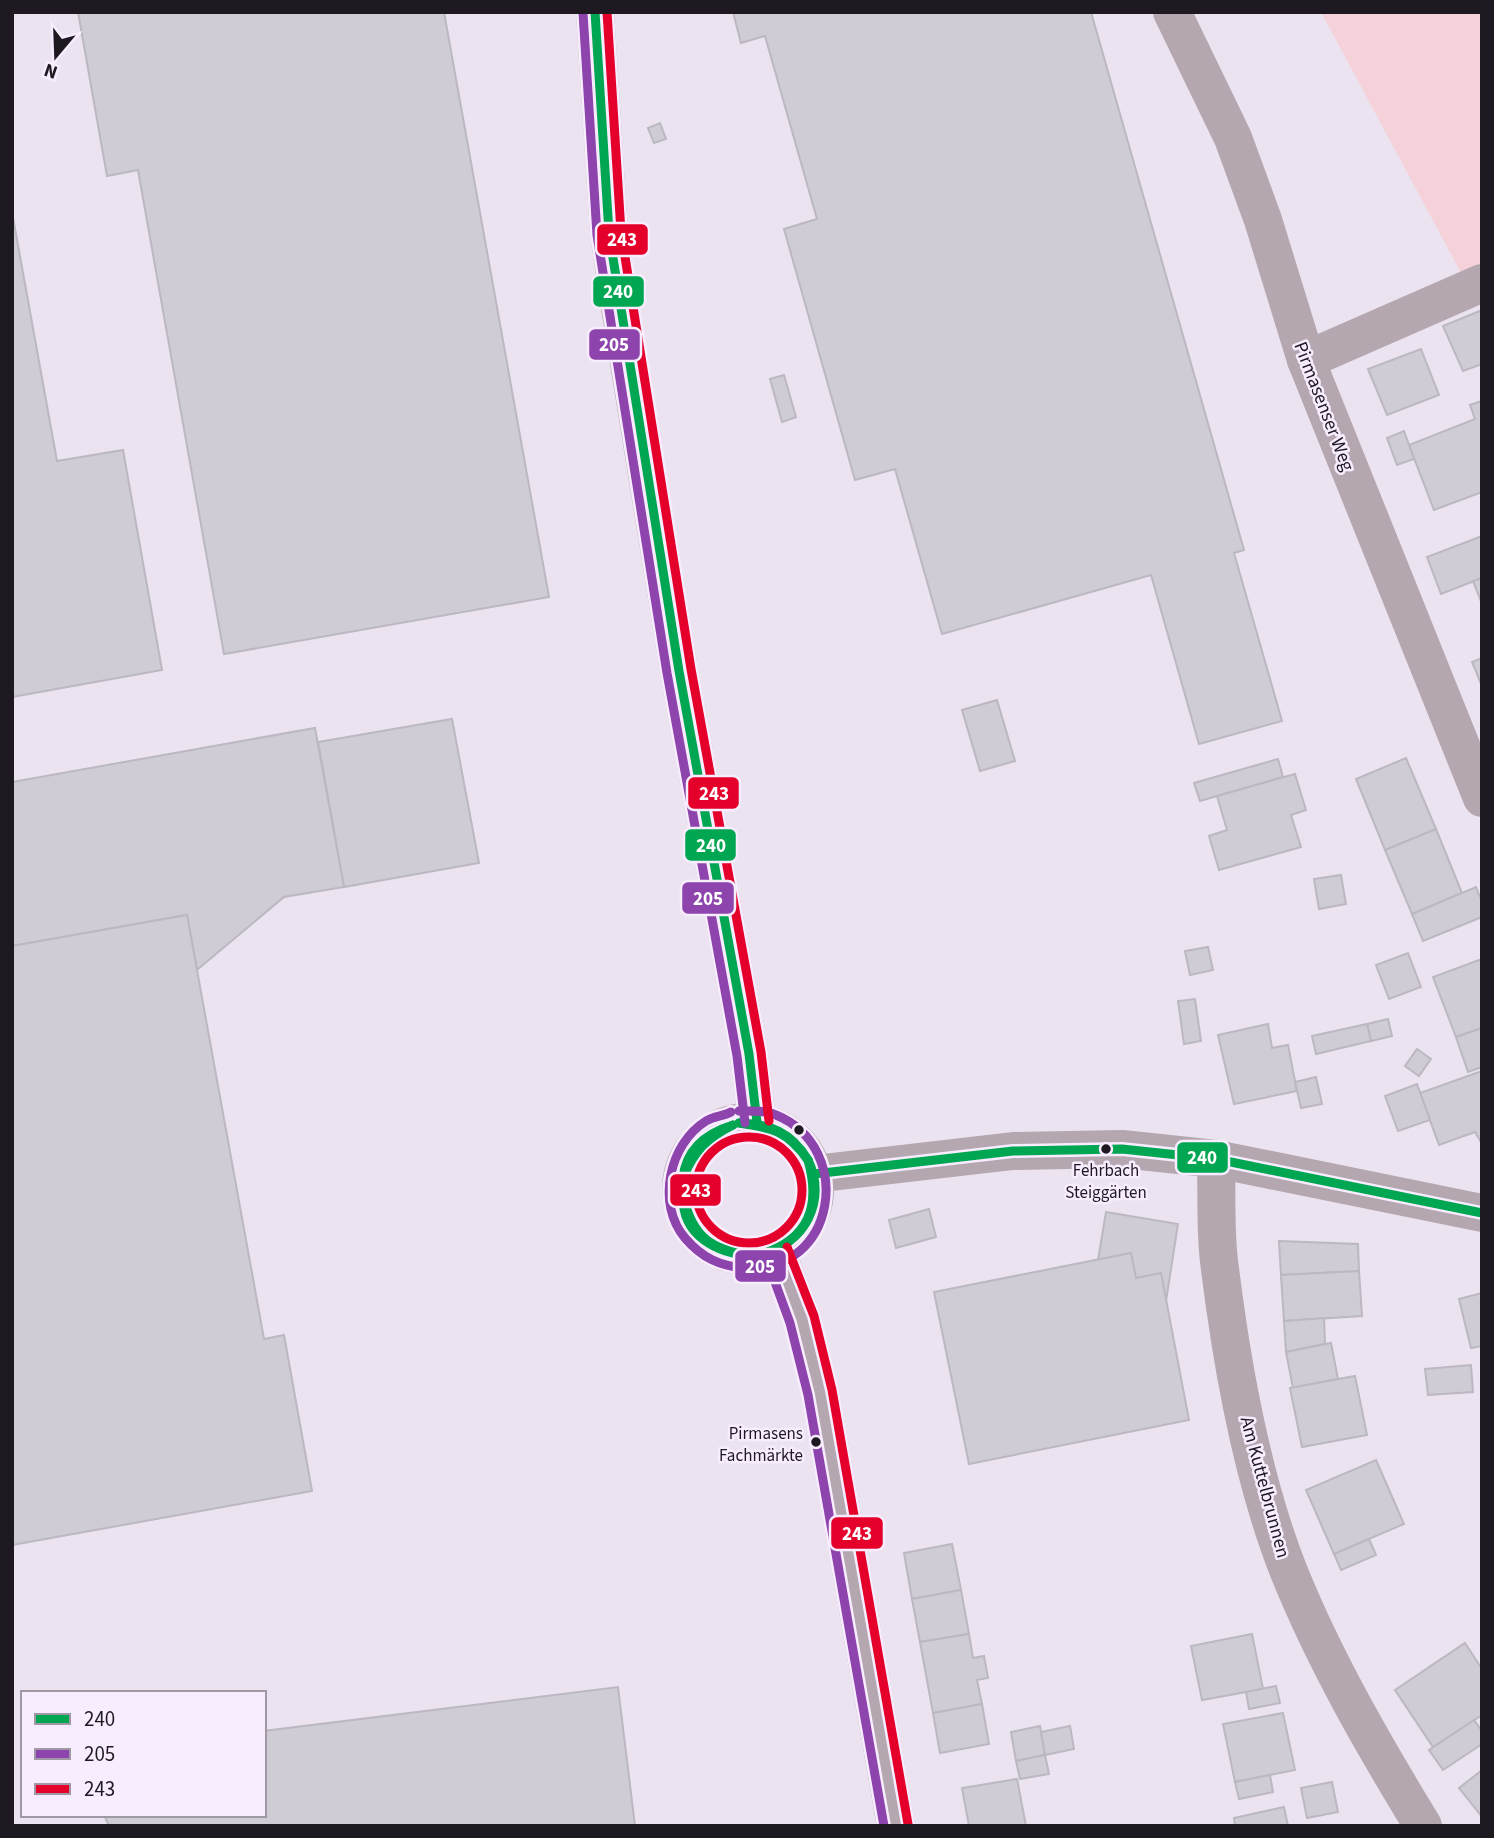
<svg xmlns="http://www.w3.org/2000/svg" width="1494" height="1838" viewBox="0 0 1494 1838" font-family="'Source Sans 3',sans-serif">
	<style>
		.green { fill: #f5d2da }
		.building { fill: #d0ccd6; stroke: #bbb8c2; stroke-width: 2 }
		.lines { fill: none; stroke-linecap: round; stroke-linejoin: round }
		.minor { stroke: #b4a7af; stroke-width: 38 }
		.bus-1-casing { stroke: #f8edfe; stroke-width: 14 }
		.bus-2-casing { stroke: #f8edfe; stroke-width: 14 }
		.bus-3-casing { stroke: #f8edfe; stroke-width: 14 }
		.bus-1 { stroke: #00a651; stroke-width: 9 }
		.bus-2 { stroke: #8e44ad; stroke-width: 9 }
		.bus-3 { stroke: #e4002b; stroke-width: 9 }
		.bus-dot { fill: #1e1921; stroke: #f8edfe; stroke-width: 2.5 }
		.labels { text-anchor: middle; stroke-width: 5; stroke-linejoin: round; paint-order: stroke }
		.bus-label { font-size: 17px; fill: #1e1921; stroke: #f8edfe }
		.street-label { font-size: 19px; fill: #1e1921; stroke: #f8edfe }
		.line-badge { stroke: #f8edfe; stroke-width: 2.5 }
		.badge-label { font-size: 19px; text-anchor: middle; font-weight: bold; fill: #fff }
	</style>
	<rect width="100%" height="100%" fill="#ebe3ef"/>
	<!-- green -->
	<polygon class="green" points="1321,12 1482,12 1482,275 1466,282"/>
	<!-- building -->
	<g class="building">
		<polygon points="78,12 444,12 549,597 224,654 138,170 107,176"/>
		<polygon points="733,12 1091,12 1244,550 1234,553 1282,721 1199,744 1151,575 942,634 895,469 855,480 784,229 817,219 765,36 741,43"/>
		<polygon points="660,123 666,139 654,143 648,128"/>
		<polygon points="12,212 57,461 123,450 162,670 12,697"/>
		<polygon points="1482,310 1482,364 1463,371 1443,326"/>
		<polygon points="1421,349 1439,395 1387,415 1368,369"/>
		<polygon points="784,375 796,417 782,422 770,379"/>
		<polygon points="1482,401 1482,492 1434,510 1409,445 1475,419 1470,405"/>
		<polygon points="1404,431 1414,459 1397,465 1387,438"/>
		<polygon points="1482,536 1482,578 1441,594 1427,557"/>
		<polygon points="1482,578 1482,604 1473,581"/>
		<polygon points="1482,658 1482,686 1472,662"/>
		<polygon points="997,700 1015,761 980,771 962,710"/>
		<polygon points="452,719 479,863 344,887 318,742"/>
		<polygon points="315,728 344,887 284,897 197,970 187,915 12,946 12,782"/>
		<polygon points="1406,758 1436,829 1385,850 1356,779"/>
		<polygon points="1278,759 1283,777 1200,801 1194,783"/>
		<polygon points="1295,774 1306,810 1291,815 1301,847 1219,870 1209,836 1227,830 1217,796"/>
		<polygon points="1436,829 1462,893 1412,914 1385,850"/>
		<polygon points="1341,875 1346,904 1319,909 1314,879"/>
		<polygon points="1476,887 1482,902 1482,917 1423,941 1412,914"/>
		<polygon points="187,915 264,1339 284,1335 312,1491 12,1545 12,946"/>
		<polygon points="1208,947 1213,970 1190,975 1185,951"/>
		<polygon points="1408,953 1421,987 1389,999 1376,965"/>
		<polygon points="1482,959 1482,1028 1456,1037 1433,977"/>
		<polygon points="1195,999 1201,1041 1184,1044 1178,1001"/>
		<polygon points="1388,1019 1392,1036 1371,1041 1367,1024"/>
		<polygon points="1268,1024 1272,1048 1288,1045 1297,1091 1234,1104 1218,1035"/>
		<polygon points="1367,1024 1371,1041 1316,1054 1312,1036"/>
		<polygon points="1482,1028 1482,1067 1468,1072 1456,1037"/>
		<polygon points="1417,1049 1431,1059 1419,1076 1405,1066"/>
		<polygon points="1482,1071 1482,1144 1475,1132 1439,1145 1420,1093"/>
		<polygon points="1316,1077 1322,1104 1301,1108 1295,1082"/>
		<polygon points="1417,1084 1430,1120 1398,1131 1385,1096"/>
		<polygon points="929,1209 936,1237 896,1248 889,1220"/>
		<polygon points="1106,1212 1178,1224 1166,1301 1093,1290"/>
		<polygon points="1279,1241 1358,1244 1359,1271 1281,1275"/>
		<polygon points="1131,1253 1136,1278 1161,1273 1189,1420 969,1464 934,1292"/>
		<polygon points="1359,1271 1362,1316 1284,1321 1281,1275"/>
		<polygon points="1482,1293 1482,1346 1471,1348 1459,1299"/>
		<polygon points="1324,1318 1325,1344 1286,1352 1284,1321"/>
		<polygon points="1331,1343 1338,1379 1293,1388 1286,1352"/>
		<polygon points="1471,1365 1473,1392 1428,1395 1425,1369"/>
		<polygon points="1355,1376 1367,1435 1302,1447 1290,1388"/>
		<polygon points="1376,1460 1404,1524 1334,1554 1306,1490"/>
		<polygon points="1369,1539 1376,1555 1341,1570 1334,1554"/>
		<polygon points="952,1544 961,1590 912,1599 904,1553"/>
		<polygon points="961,1590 969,1634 920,1642 912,1599"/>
		<polygon points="969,1634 973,1658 984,1656 988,1678 977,1680 982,1704 933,1713 920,1642"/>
		<polygon points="1252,1634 1263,1689 1202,1700 1191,1646"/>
		<polygon points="1465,1643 1482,1669 1482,1715 1433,1747 1395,1690"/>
		<polygon points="1276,1686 1280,1703 1249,1709 1246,1692"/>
		<polygon points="618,1687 635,1826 109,1826 104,1815 264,1815 264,1731"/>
		<polygon points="982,1704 989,1744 940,1753 933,1713"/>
		<polygon points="1283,1713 1295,1770 1235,1782 1223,1724"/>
		<polygon points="1474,1720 1482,1731 1482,1744 1443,1770 1429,1750"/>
		<polygon points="1040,1726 1045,1755 1016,1761 1011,1732"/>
		<polygon points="1070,1726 1074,1749 1045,1755 1041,1732"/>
		<polygon points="1045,1755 1049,1774 1020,1779 1016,1761"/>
		<polygon points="1482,1770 1482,1817 1459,1788"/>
		<polygon points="1270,1775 1273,1792 1239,1799 1235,1782"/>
		<polygon points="1017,1779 1026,1826 969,1826 962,1788"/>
		<polygon points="1332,1782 1338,1812 1307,1818 1301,1788"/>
		<polygon points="1284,1807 1288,1826 1235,1826 1234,1818"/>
	</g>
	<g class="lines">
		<!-- minor -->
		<g class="minor">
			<polyline points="595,12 609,233 619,301 679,671 749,1054 757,1122"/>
			<polyline points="1172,12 1233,138 1263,220 1306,360 1482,798"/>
			<polyline points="1306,360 1482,283"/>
			<circle cx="748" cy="1189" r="67"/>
			<path d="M 1216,1159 C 1217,1193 1215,1228 1219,1261 C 1231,1360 1252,1479 1289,1572 C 1325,1661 1373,1744 1423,1826"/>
			<polyline points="814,1174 1013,1151 1122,1149 1216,1159 1482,1213"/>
			<polyline points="776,1251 802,1319 820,1392 896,1826"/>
		</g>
		<!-- bus-1 casing -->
		<g class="bus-1-casing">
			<g id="bus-1">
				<polyline points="595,12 609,233 679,671 749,1054 757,1122"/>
				<path d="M 739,1123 C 773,1128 787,1131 808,1160"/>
				<path d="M 739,1123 C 770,1124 791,1132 808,1160"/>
				<polyline points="814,1174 1013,1151 1122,1149 1216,1159 1482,1213"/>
				<path d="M 683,1178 C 686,1149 707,1133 733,1125"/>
				<path d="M 683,1178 C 694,1151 707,1138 733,1125"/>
				<path d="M 683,1196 C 693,1238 711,1249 751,1256"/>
				<path d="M 683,1196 C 682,1236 717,1253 751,1256"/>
				<path d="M 762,1254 C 809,1239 821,1206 808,1160"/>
				<path d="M 762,1254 C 804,1244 828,1201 808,1160"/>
			</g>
		</g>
		<!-- bus-2 casing -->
		<g class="bus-2-casing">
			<g id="bus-2">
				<polyline points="583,13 597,235 667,673 737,1056 745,1123"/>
				<path d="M 731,1112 C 724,1116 714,1116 706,1121 C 669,1144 656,1204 685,1238 C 702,1258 720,1266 745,1268 C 836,1274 856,1148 776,1115 C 765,1110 750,1111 739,1111"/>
				<polyline points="765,1255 790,1323 808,1395 884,1826"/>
			</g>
		</g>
		<!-- bus-3 casing -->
		<g class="bus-3-casing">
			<g id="bus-3">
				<polyline points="607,12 621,232 691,669 761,1052 769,1121"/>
				<circle cx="749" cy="1190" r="53"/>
				<polyline points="787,1247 814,1316 832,1390 908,1824"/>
			</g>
		</g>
		<!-- bus-1 -->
		<use href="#bus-1" class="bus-1"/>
		<!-- bus-2 -->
		<use href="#bus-2" class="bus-2"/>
		<!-- bus-3 -->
		<use href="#bus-3" class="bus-3"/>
	</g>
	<!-- markers -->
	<g class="bus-dot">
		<circle cx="799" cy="1130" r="6"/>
		<circle cx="1106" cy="1149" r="6"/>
		<circle cx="816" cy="1442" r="6"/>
	</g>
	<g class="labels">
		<!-- bus labels -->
		<g class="bus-label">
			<text x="1106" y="1176">Fehrbach<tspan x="1106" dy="22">Steiggärten</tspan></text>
			<text x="803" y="1439" text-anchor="end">Pirmasens<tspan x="803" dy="22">Fachmärkte</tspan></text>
		</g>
		<!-- street labels -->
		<g class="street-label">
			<text transform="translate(1325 406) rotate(69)" y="7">Pirmasenser Weg</text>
			<text transform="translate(1266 1487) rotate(75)" y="7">Am Kuttelbrunnen</text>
		</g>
	</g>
	<g class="line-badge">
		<rect x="596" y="223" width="53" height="33" rx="7" fill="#e4002b"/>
		<rect x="592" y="275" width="53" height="33" rx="7" fill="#00a651"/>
		<rect x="588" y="328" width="53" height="33" rx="7" fill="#8e44ad"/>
		<rect x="687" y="776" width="53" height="34" rx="7" fill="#e4002b"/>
		<rect x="684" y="828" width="53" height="34" rx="7" fill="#00a651"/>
		<rect x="681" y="881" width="54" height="34" rx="7" fill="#8e44ad"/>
		<rect x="1176" y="1141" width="53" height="33" rx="7" fill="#00a651"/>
		<rect x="669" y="1173" width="53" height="34" rx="7" fill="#e4002b"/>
		<rect x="734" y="1249" width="53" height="34" rx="7" fill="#8e44ad"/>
		<rect x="830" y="1516" width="54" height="34" rx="7" fill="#e4002b"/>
	</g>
	<g class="badge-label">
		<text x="622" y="246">243</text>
		<text x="618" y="298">240</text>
		<text x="614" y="351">205</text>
		<text x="714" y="800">243</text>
		<text x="711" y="852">240</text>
		<text x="708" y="905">205</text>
		<text x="1202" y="1164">240</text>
		<text x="696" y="1197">243</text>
		<text x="760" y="1273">205</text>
		<text x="857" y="1540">243</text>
	</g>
	<!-- border -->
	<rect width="1494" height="1838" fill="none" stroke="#1e1921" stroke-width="28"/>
	<!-- legend -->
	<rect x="21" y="1691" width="245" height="126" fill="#f8edfe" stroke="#a198a6" stroke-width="2"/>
	<rect x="35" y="1714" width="35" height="10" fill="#00a651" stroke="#a198a6" stroke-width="2"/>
	<text x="84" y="1726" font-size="21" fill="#1e1921">240</text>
	<rect x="35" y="1749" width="35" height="10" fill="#8e44ad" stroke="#a198a6" stroke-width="2"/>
	<text x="84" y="1761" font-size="21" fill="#1e1921">205</text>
	<rect x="35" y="1784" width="35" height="10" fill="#e4002b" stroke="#a198a6" stroke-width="2"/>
	<text x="84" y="1796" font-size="21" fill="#1e1921">243</text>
	<!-- north arrow -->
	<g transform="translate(56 56) rotate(199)" stroke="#f8edfe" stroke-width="5" paint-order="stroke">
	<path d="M0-5L12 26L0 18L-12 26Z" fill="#1e1921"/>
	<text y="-10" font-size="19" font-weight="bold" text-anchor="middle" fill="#1e1921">N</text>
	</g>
</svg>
